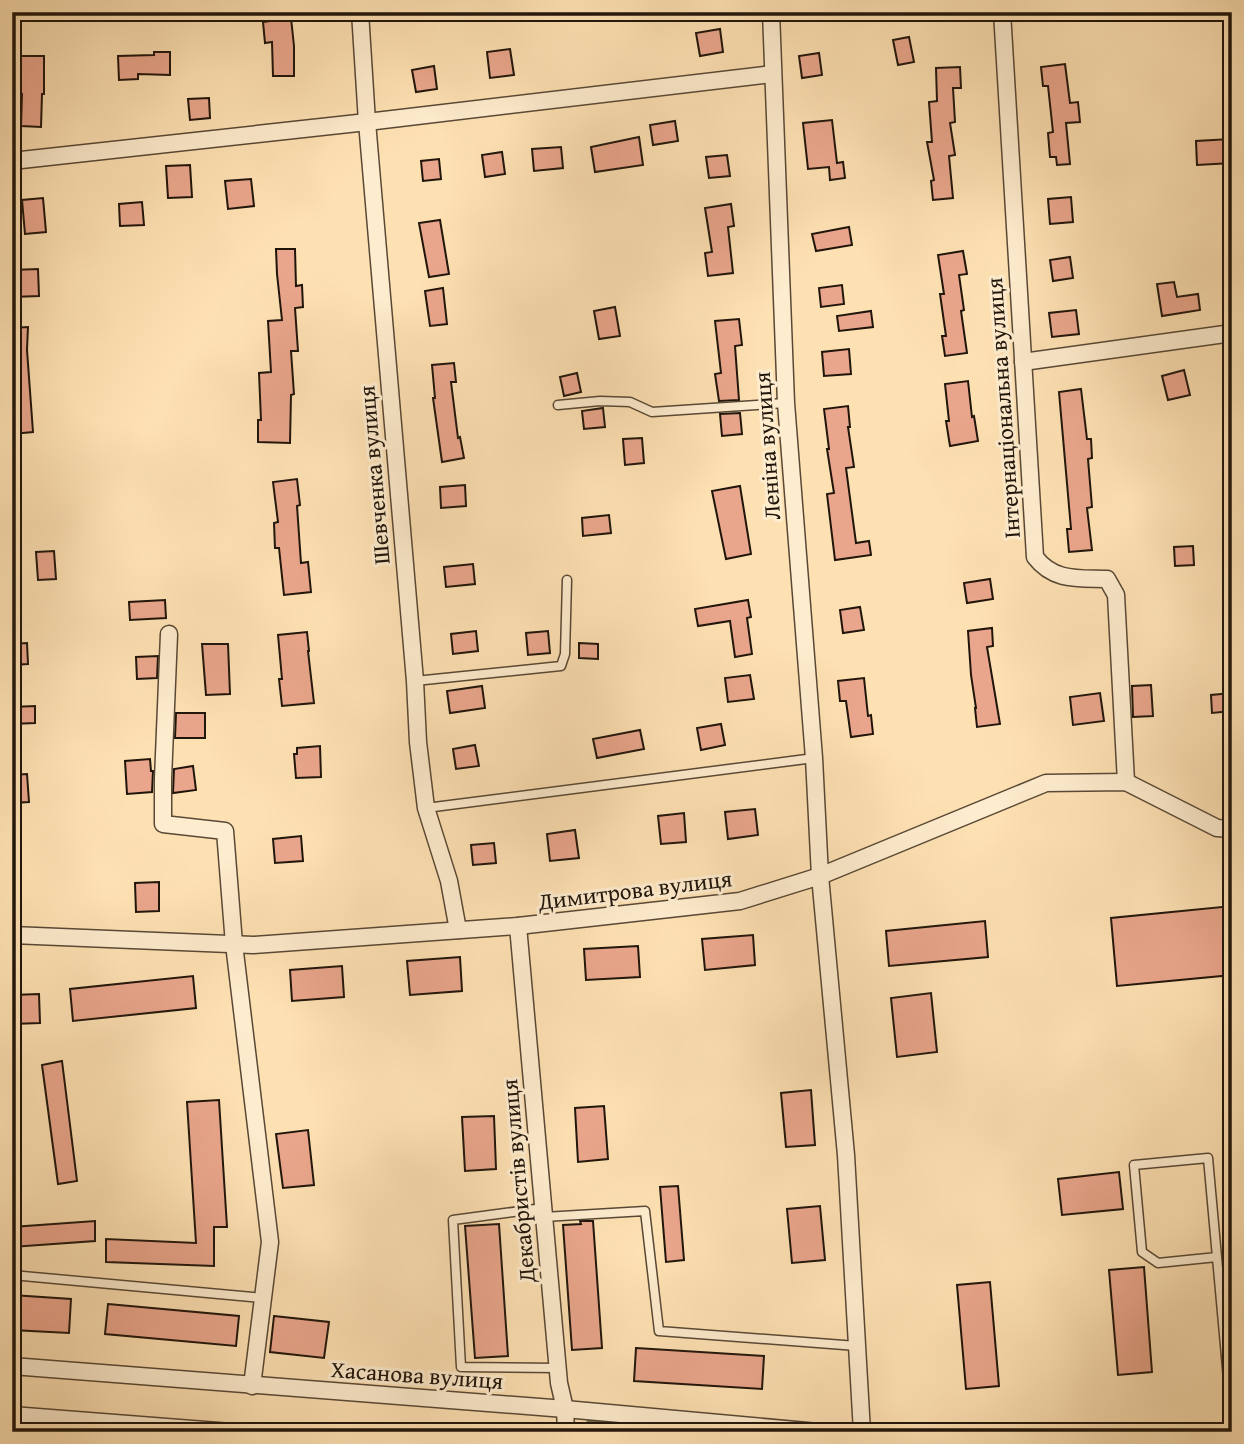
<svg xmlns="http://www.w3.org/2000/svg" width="1244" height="1444" viewBox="0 0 1244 1444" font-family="'Gentium Book Plus',serif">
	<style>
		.green { fill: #c2c28b; stroke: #716c4b; stroke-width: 2 }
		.building { fill: #eaa68c; stroke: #20150b; stroke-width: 2 }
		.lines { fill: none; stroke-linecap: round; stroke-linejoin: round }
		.service-casing { stroke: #584835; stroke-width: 11 }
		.minor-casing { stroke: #584835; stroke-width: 19 }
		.service { stroke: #feecce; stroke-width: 8 }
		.minor { stroke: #feecce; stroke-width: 16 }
		.labels { text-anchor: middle; stroke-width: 6; stroke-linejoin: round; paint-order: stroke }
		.street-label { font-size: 23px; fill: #20150b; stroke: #feecce }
	</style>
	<rect width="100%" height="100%" fill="#fee1b3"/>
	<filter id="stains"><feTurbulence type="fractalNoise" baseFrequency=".00286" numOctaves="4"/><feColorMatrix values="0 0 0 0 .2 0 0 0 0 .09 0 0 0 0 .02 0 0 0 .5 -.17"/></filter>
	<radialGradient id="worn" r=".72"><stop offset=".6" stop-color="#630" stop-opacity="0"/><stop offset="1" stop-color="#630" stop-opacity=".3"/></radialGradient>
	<!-- green -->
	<polygon class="green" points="588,1421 713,1432 581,1432"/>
	<!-- building -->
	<g class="building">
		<polygon points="291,18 294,46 294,76 273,76 272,42 265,43 263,22"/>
		<polygon points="720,29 723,52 700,56 696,33"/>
		<polygon points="909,37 914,62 898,65 893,40"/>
		<polygon points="510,49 514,75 490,78 487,52"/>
		<polygon points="154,52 170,52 170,75 138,74 138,79 119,80 118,56 154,55"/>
		<polygon points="819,53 822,75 802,78 799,56"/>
		<polygon points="19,56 44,56 44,94 42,94 41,127 21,126 22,94 19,94"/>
		<polygon points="1065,64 1070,103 1078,102 1080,122 1066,123 1070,164 1057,165 1056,157 1050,157 1048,133 1053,132 1048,86 1043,86 1041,67"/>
		<polygon points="434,66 437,89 416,92 412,70"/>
		<polygon points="960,67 961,88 953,88 955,122 950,123 955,155 949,156 953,198 933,200 931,181 934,180 927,142 932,142 929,102 937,101 936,68"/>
		<polygon points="209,98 210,118 190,120 188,99"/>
		<polygon points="832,120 837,163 843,162 845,178 830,180 829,167 808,169 803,123"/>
		<polygon points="675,121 678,141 653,145 650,125"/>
		<polygon points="639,137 643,165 595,172 591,147"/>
		<polygon points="1231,139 1232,163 1197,165 1196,141"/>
		<polygon points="561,147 563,168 534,171 532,149"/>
		<polygon points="502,152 505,174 485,177 482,155"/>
		<polygon points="727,155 730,176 709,178 706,157"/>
		<polygon points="439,159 441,179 423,181 421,161"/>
		<polygon points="190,165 192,197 168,198 166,166"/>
		<polygon points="251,179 254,206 228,209 225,181"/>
		<polygon points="1071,197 1073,222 1050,224 1048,199"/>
		<polygon points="43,198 46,232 25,234 22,200"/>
		<polygon points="142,202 144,225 120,226 119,204"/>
		<polygon points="731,204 734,226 728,227 733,273 708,276 705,253 712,252 705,208"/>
		<polygon points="440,220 449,274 429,277 419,223"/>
		<polygon points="849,227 852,245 816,251 812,234"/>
		<polygon points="276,249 295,249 296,286 302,285 303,307 295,308 298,351 291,351 294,394 291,395 290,443 258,442 258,420 261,420 259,373 271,372 268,321 282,320 277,274"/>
		<polygon points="963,251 967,274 959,275 964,310 961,311 967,353 945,356 942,336 946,336 940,294 944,294 938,255"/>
		<polygon points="1070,257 1073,278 1053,281 1050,260"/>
		<polygon points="38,269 39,296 12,297 12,270"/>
		<polygon points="1174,282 1177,297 1198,294 1200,310 1162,316 1157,284"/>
		<polygon points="842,285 844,304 821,307 819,288"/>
		<polygon points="443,288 447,324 430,326 425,291"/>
		<polygon points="615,307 620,336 599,339 594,311"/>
		<polygon points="1076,310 1079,334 1052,337 1049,313"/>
		<polygon points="871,311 873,327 839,331 837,316"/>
		<polygon points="739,319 742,345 735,346 739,400 719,401 715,374 721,373 715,321"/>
		<polygon points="28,327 27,350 33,432 12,434 12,328"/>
		<polygon points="849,349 851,374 824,376 822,352"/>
		<polygon points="454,363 456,382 451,382 458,438 460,437 464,458 442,462 433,398 435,398 432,365"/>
		<polygon points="1184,370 1190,395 1168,400 1162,376"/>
		<polygon points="577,373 581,392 564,396 560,377"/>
		<polygon points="968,381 972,417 974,416 978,441 950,446 946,421 949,421 945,384"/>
		<polygon points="1081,389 1087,439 1091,439 1092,458 1088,459 1092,507 1087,508 1092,550 1069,552 1067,529 1071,529 1059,392"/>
		<polygon points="848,406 850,427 848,427 854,467 846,468 856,543 869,541 871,555 835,560 827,494 834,493 827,449 829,449 824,409"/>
		<polygon points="603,408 605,427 584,429 582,411"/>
		<polygon points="740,413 742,434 722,436 720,414"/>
		<polygon points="642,438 644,463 625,465 623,439"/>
		<polygon points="297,479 300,505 297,506 301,563 308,562 311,592 284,595 279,548 275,548 274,523 278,522 273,482"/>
		<polygon points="465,485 466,506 441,508 440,487"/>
		<polygon points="740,486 751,554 726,559 712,491"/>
		<polygon points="609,515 611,533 583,536 582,518"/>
		<polygon points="1193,546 1194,565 1175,566 1174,547"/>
		<polygon points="54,551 56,579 38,580 36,552"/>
		<polygon points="473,564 475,584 446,587 444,567"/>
		<polygon points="990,579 993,599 967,603 964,583"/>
		<polygon points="165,600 166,618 130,620 129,602"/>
		<polygon points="748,600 751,617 747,618 752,654 735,657 730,621 698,626 695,609"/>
		<polygon points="860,607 864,630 843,633 840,610"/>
		<polygon points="992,628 993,646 987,647 1000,724 977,727 975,708 976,708 971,675 968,631"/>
		<polygon points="476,631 478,651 453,654 451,634"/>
		<polygon points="548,631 550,653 528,655 526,633"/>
		<polygon points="307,632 309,651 308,651 314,703 282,706 279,679 282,679 278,635"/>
		<polygon points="27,643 28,664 12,665 12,644"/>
		<polygon points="579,643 598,644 598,659 579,658"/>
		<polygon points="202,644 228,644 230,694 206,695"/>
		<polygon points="158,656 157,678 137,679 136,657"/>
		<polygon points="750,675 754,699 728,702 725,678"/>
		<polygon points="864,678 868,716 871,715 873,734 851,737 846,701 840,701 838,681"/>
		<polygon points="1151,685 1153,716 1133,717 1132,686"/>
		<polygon points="482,686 485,708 450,713 447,691"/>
		<polygon points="1100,693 1104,721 1073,725 1070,697"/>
		<polygon points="1232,693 1232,711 1212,713 1211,695"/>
		<polygon points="35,706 35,723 12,724 12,707"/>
		<polygon points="176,713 205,713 205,738 175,738"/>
		<polygon points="721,724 725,745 701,750 697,728"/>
		<polygon points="640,730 644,749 597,758 593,739"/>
		<polygon points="475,745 479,766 456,769 453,749"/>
		<polygon points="320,746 321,777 296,778 294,754 297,754 297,748"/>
		<polygon points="150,759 151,771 153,771 152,792 127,794 125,761"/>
		<polygon points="193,766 196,790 173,793 174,769"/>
		<polygon points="27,774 29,802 12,803 12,775"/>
		<polygon points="755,809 758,835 728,839 725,812"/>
		<polygon points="684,813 686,842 661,844 658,816"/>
		<polygon points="575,830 579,858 550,861 547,834"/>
		<polygon points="301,836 303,861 275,863 273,839"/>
		<polygon points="494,843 496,863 473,865 471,845"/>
		<polygon points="159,882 159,911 136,912 135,883"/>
		<polygon points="1232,906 1232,975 1117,986 1111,918"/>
		<polygon points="985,921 988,957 889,966 886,931"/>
		<polygon points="753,935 755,965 705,970 702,939"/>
		<polygon points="638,946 640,977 586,980 584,949"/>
		<polygon points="460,957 462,991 410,995 407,961"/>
		<polygon points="342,966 344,997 292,1001 290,970"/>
		<polygon points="193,976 196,1008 73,1021 70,989"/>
		<polygon points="931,993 937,1052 897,1057 891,998"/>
		<polygon points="39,994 40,1023 12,1024 12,995"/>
		<polygon points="62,1061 77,1181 58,1184 42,1065"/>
		<polygon points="811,1090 815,1145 786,1147 781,1093"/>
		<polygon points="219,1100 227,1227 214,1227 214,1266 106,1262 106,1239 196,1243 187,1102"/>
		<polygon points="604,1106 608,1159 578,1162 575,1108"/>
		<polygon points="494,1116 496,1169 465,1171 462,1117"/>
		<polygon points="308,1130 314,1185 283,1188 276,1134"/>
		<polygon points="1119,1172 1123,1209 1062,1215 1058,1179"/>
		<polygon points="678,1186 684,1260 666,1262 660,1187"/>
		<polygon points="820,1206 825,1260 792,1263 787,1209"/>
		<polygon points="95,1221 95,1241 12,1247 12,1227"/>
		<polygon points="580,1221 593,1221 602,1348 572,1350 563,1225 581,1224"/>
		<polygon points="499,1224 508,1356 475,1358 465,1226"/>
		<polygon points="1144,1267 1152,1372 1118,1375 1109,1270"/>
		<polygon points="990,1282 999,1386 966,1389 957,1285"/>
		<polygon points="12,1295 71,1299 69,1333 12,1330"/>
		<polygon points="108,1304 239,1316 236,1346 105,1334"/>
		<polygon points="274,1316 329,1322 324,1358 270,1352"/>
		<polygon points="636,1348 764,1356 762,1389 634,1381"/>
	</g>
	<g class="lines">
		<!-- service casing -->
		<g class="service-casing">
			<g id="service">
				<polyline points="558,405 600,401 630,402 652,412 786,403"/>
				<polyline points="415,681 561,666 565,654 567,580"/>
				<polyline points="426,808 814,758"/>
				<polyline points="543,1208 453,1220 461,1367 558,1368"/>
				<polyline points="544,1217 645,1211 659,1331 857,1346"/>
				<polyline points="1217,1257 1158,1263 1142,1252 1134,1165 1208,1158 1232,1423"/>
				<polyline points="12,1275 263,1298"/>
			</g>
		</g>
		<!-- minor casing -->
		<g class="minor-casing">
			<g id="minor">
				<polyline points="360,12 367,122 415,681 418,742 426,808 449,881 458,930"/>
				<polyline points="771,12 786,403 814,758 820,876 846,1155 862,1432"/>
				<path d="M 1002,12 L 1035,557 C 1054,582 1079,578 1107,579 L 1116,595 L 1126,782"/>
				<polyline points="12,161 367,122 772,74"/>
				<polyline points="1023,362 1232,333"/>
				<polyline points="169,634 163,779 163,824 225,831 234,944 270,1242 252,1386"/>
				<polyline points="518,926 559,1383 565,1409 566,1432"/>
				<polyline points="12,935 253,945 518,926 740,901 820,876 1046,783 1126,782 1217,828 1232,829"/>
				<polyline points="12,1366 565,1409 818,1432"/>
				<polyline points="12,1415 231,1432"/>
			</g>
		</g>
		<!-- service -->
		<use href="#service" class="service"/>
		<!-- minor -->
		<use href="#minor" class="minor"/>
	</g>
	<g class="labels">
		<!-- street labels -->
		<g class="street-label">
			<text transform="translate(1003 408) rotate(-94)" y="8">Інтернаціональна вулиця</text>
			<text transform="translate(767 446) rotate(-94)" y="8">Леніна вулиця</text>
			<text transform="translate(374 475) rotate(-95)" y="8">Шевченка вулиця</text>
			<text transform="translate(635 890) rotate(-7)" y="8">Димитрова вулиця</text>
			<text transform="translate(518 1181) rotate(-95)" y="8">Декабристів вулиця</text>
			<text transform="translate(417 1375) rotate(4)" y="8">Хасанова вулиця</text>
		</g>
	</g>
	<!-- margin -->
	<rect width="1244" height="1444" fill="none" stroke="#fee1b3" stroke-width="42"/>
	<rect x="14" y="14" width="1216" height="1416" fill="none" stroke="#20150b" stroke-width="3.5"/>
	<rect x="21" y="21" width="1202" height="1402" fill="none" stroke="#20150b" stroke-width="2"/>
	<rect width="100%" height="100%" filter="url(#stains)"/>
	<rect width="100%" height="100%" fill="url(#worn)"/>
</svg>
